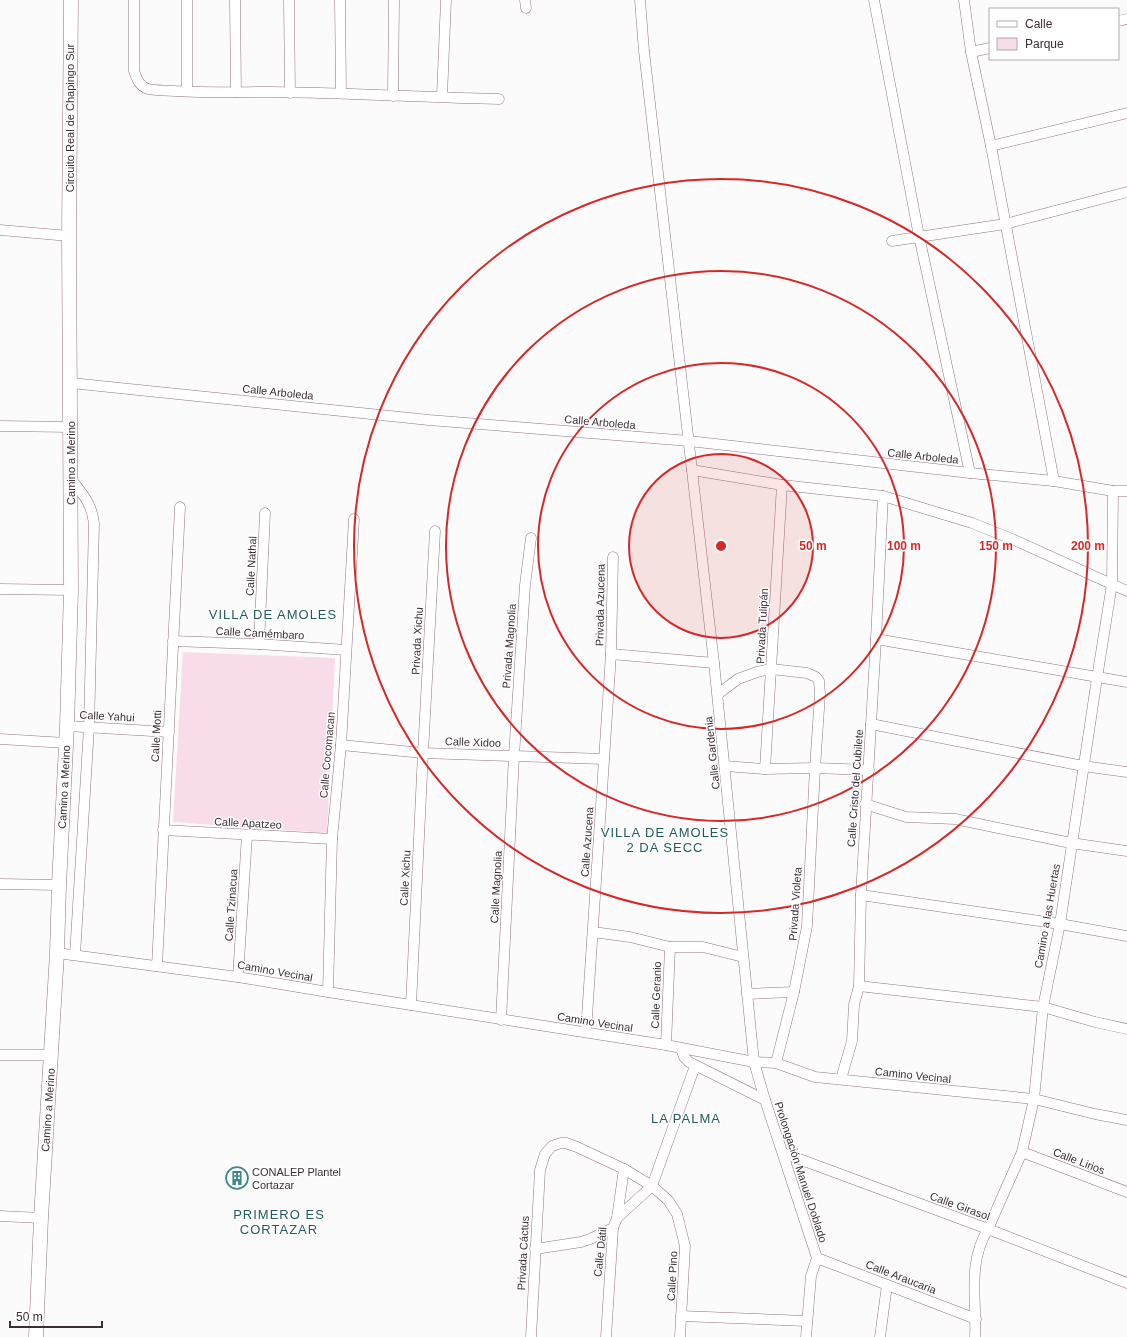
<svg xmlns="http://www.w3.org/2000/svg" width="1127" height="1337" viewBox="0 0 1127 1337" font-family="Arial,sans-serif">
	<style>
		.green { fill: #f9dce9 }
		.lines { fill: none; stroke-linecap: round; stroke-linejoin: round }
		.street-casing { stroke: #927382; stroke-width: 11 }
		.secondary-casing { stroke: #927382; stroke-width: 15 }
		.street { stroke: #fff; stroke-width: 10 }
		.secondary { stroke: #fff; stroke-width: 14 }
		.ring { fill: none; stroke: #d62828; stroke-width: 2 }
		.labels { text-anchor: middle; stroke-width: 3; stroke-linejoin: round; paint-order: stroke }
		.street-label { font-size: 11px; fill: #3c2e35; stroke: #fff }
		.poi-label { font-size: 11px; fill: #3c2e35; stroke: #fff; text-anchor: start }
		.quarter-label { font-size: 13px; letter-spacing: 1px; fill: #225c60; stroke: #fff }
		.centre { fill: #d62828; stroke: #fff; stroke-width: 2 }
		.ring-label { font-size: 12px; text-anchor: middle; font-weight: bold; fill: #d62828; stroke: #fff; stroke-width: 3; stroke-linejoin: round; paint-order: stroke }
	</style>
	<rect width="100%" height="100%" fill="#fbfbfb"/>
	<!-- green -->
	<polygon class="green" points="183,652 335,658 327,833 173,822"/>
	<g class="lines">
		<!-- street casing -->
		<g class="street-casing">
			<g id="street">
				<path d="M 134,0 L 134,71 C 137,79 139,86 148,89 C 156,91 166,90 175,91 C 207,93 239,92 272,92 C 347,93 423,97 499,99"/>
				<polyline points="187,0 187,91"/>
				<polyline points="235,0 236,92"/>
				<polyline points="289,0 290,93"/>
				<polyline points="340,0 341,93"/>
				<polyline points="525,0 526,8"/>
				<polyline points="640,0 644,51 714,663 754,1062 765,1100 817,1258 811,1276 806,1337"/>
				<polyline points="874,0 919,236 970,473"/>
				<polyline points="964,0 971,52 991,146 1054,481"/>
				<polyline points="1118,21 1127,19"/>
				<polyline points="971,52 990,48"/>
				<polyline points="393,96 394,0"/>
				<polyline points="442,96 446,0"/>
				<polyline points="991,146 1127,113"/>
				<polyline points="0,230 69,236"/>
				<polyline points="892,241 1005,224 1127,192"/>
				<polyline points="71,383 429,420 689,441 970,473 1054,481 1113,491 1127,491"/>
				<polyline points="0,426 70,427"/>
				<polyline points="692,470 782,485 883,496 972,523 1012,539 1127,591"/>
				<path d="M 71,479 C 84,496 91,502 94,523 L 89,727 L 75,955"/>
				<polyline points="0,589 71,590"/>
				<polyline points="876,639 1127,682"/>
				<polyline points="173,641 259,644 346,650"/>
				<polyline points="259,644 265,513"/>
				<polyline points="611,654 714,663"/>
				<polyline points="718,694 738,679 757,672 771,669 807,673 816,677 819,681 820,694 815,768 807,926 794,992 776,1063"/>
				<polyline points="871,724 1083,766 1127,772"/>
				<polyline points="67,726 169,732"/>
				<polyline points="0,739 66,743"/>
				<polyline points="341,745 423,753 604,759"/>
				<polyline points="725,766 765,769 815,768 869,770"/>
				<polyline points="765,769 782,485"/>
				<polyline points="865,804 906,817 955,819 1071,843 1127,851"/>
				<polyline points="163,830 332,839"/>
				<polyline points="0,884 59,885"/>
				<polyline points="861,895 1060,924 1127,936"/>
				<polyline points="593,932 630,937 670,947 703,947 743,957"/>
				<polyline points="57,953 238,977 328,992 666,1045 754,1062 776,1063 815,1077 1034,1099 1095,1114 1127,1120"/>
				<polyline points="157,966 180,507"/>
				<polyline points="238,977 247,835"/>
				<polyline points="859,986 1043,1007 1095,1022 1127,1029"/>
				<polyline points="328,992 332,839 341,745 354,519"/>
				<polyline points="747,994 794,992"/>
				<polyline points="411,1005 423,753 435,531"/>
				<polyline points="501,1020 514,756 525,585 531,538"/>
				<polyline points="586,1032 611,654 613,557"/>
				<polyline points="666,1045 670,947"/>
				<polyline points="681,1048 684,1057 689,1062 765,1100"/>
				<polyline points="0,1055 51,1055"/>
				<polyline points="841,1079 852,1041 854,1005 859,986 861,895 876,639 883,496"/>
				<polyline points="1022,1152 1127,1192"/>
				<polyline points="783,1153 988,1229 1127,1283"/>
				<polyline points="0,1216 41,1218"/>
				<polyline points="617,1218 652,1186 695,1066"/>
				<polyline points="535,1249 581,1242 590,1239 613,1228"/>
				<polyline points="817,1258 976,1319"/>
				<polyline points="681,1316 807,1321"/>
				<polyline points="531,1337 540,1170 545,1154 552,1146 561,1143 566,1143 577,1147 624,1169 652,1186 668,1200 677,1214 685,1246 680,1337"/>
				<polyline points="606,1337 613,1228 617,1218 624,1169"/>
				<polyline points="880,1337 887,1285"/>
				<path d="M 975,1337 C 977,1298 967,1264 988,1229 L 1022,1152 L 1034,1099 L 1043,1007 L 1060,924 L 1097,678 L 1112,584 L 1113,491"/>
			</g>
		</g>
		<!-- secondary casing -->
		<g class="secondary-casing">
			<polyline id="secondary" points="36,1337 41,1218 57,953 59,885 67,726 71,590 69,236 71,0"/>
		</g>
		<!-- street -->
		<use href="#street" class="street"/>
		<!-- secondary -->
		<use href="#secondary" class="secondary"/>
	</g>
	<!-- distance rings -->
	<circle cx="721" cy="546" r="92" fill="#d62828" fill-opacity=".12"/>
	<g class="ring">
		<circle cx="721" cy="546" r="92"/>
		<circle cx="721" cy="546" r="183"/>
		<circle cx="721" cy="546" r="275"/>
		<circle cx="721" cy="546" r="367"/>
	</g>
	<!-- icons -->
	<defs>
		<g id="building-ring" transform="scale(1.15)"><circle r="9.5" fill="#fff" stroke="#3f878d" stroke-width="1.5"/><path d="M-4-6H4V6H1V3H-1V6H-4ZM-2.5-4.3h1.7v1.8h-1.7ZM.8-4.3h1.7v1.8H.8ZM-2.5-1h1.7V.8h-1.7ZM.8-1h1.7V.8H.8Z" fill="#3f878d"/></g>
	</defs>
	<g fill-rule="evenodd">
		<use href="#building-ring" x="237" y="1178"/>
	</g>
	<g class="labels">
		<!-- street labels -->
		<g class="street-label">
			<text transform="translate(70 118) rotate(-90)" y="4">Circuito Real de Chapingo Sur</text>
			<text transform="translate(278 392) rotate(6)" y="4">Calle Arboleda</text>
			<text transform="translate(600 422) rotate(5)" y="4">Calle Arboleda</text>
			<text transform="translate(923 456) rotate(6)" y="4">Calle Arboleda</text>
			<text transform="translate(71 463) rotate(-90)" y="4">Camino a Merino</text>
			<text transform="translate(251 566) rotate(-87)" y="4">Calle Nathal</text>
			<text transform="translate(600 605) rotate(-89)" y="4">Privada Azucena</text>
			<text transform="translate(762 626) rotate(-87)" y="4">Privada Tulipán</text>
			<text transform="translate(260 633) rotate(3)" y="4">Calle Camémbaro</text>
			<text transform="translate(417 641) rotate(-87)" y="4">Privada Xichu</text>
			<text transform="translate(509 646) rotate(-86)" y="4">Privada Magnolia</text>
			<text transform="translate(107 716) rotate(3)" y="4">Calle Yahui</text>
			<text transform="translate(156 736) rotate(-87)" y="4">Calle Motti</text>
			<text transform="translate(473 742) rotate(2)" y="4">Calle Xidoo</text>
			<text transform="translate(712 753) rotate(-96)" y="4">Calle Gardenia</text>
			<text transform="translate(327 755) rotate(-85)" y="4">Calle Cocomacan</text>
			<text transform="translate(64 787) rotate(-87)" y="4">Camino a Merino</text>
			<text transform="translate(855 788) rotate(-86)" y="4">Calle Cristo del Cubilete</text>
			<text transform="translate(248 823) rotate(3)" y="4">Calle Apatzeo</text>
			<text transform="translate(587 842) rotate(-86)" y="4">Calle Azucena</text>
			<text transform="translate(405 878) rotate(-87)" y="4">Calle Xichu</text>
			<text transform="translate(496 887) rotate(-87)" y="4">Calle Magnolia</text>
			<text transform="translate(795 904) rotate(-86)" y="4">Privada Violeta</text>
			<text transform="translate(231 905) rotate(-86)" y="4">Calle Tzinacua</text>
			<text transform="translate(1047 916) rotate(-80)" y="4">Camino a las Huertas</text>
			<text transform="translate(275 971) rotate(10)" y="4">Camino Vecinal</text>
			<text transform="translate(656 995) rotate(-88)" y="4">Calle Geranio</text>
			<text transform="translate(595 1022) rotate(9)" y="4">Camino Vecinal</text>
			<text transform="translate(913 1075) rotate(6)" y="4">Camino Vecinal</text>
			<text transform="translate(48 1110) rotate(-86)" y="4">Camino a Merino</text>
			<text transform="translate(1079 1161) rotate(21)" y="4">Calle Lirios</text>
			<text transform="translate(801 1172) rotate(72)" y="4">Prolongación Manuel Doblado</text>
			<text transform="translate(960 1206) rotate(20)" y="4">Calle Girasol</text>
			<text transform="translate(600 1252) rotate(-84)" y="4">Calle Dátil</text>
			<text transform="translate(523 1253) rotate(-87)" y="4">Privada Cáctus</text>
			<text transform="translate(672 1276) rotate(-87)" y="4">Calle Pino</text>
			<text transform="translate(901 1277) rotate(21)" y="4">Calle Araucaria</text>
		</g>
		<!-- poi labels -->
		<g class="poi-label">
			<text x="252" y="1176">CONALEP Plantel<tspan x="252" dy="13">Cortazar</tspan></text>
		</g>
		<!-- quarter labels -->
		<g class="quarter-label">
			<text x="273" y="619">VILLA DE AMOLES</text>
			<text x="665" y="837">VILLA DE AMOLES<tspan x="665" dy="15">2 DA SECC</tspan></text>
			<text x="686" y="1123">LA PALMA</text>
			<text x="279" y="1219">PRIMERO ES<tspan x="279" dy="15">CORTAZAR</tspan></text>
		</g>
	</g>
	<circle cx="721" cy="546" r="6" class="centre"/>
	<g class="ring-label">
		<text x="813" y="550">50 m</text>
		<text x="904" y="550">100 m</text>
		<text x="996" y="550">150 m</text>
		<text x="1088" y="550">200 m</text>
	</g>
	<!-- legend -->
	<rect x="989" y="8" width="130" height="52" fill="#ffffff" stroke="#b1abae"/>
	<rect x="997" y="21" width="20" height="6" fill="#ffffff" stroke="#b1abae"/>
	<text x="1025" y="28" font-size="12" fill="#3c2e35">Calle</text>
	<rect x="997" y="38" width="20" height="12" fill="#f9dce9" stroke="#b1abae"/>
	<text x="1025" y="48" font-size="12" fill="#3c2e35">Parque</text>
	<!-- scale -->
	<path d="M10 1321v6h92v-6" fill="none" stroke="#3c2e35" stroke-width="2"/>
	<text x="16" y="1321" font-size="12" fill="#3c2e35" stroke="#ffffff" stroke-width="3" paint-order="stroke">50 m</text>
</svg>
